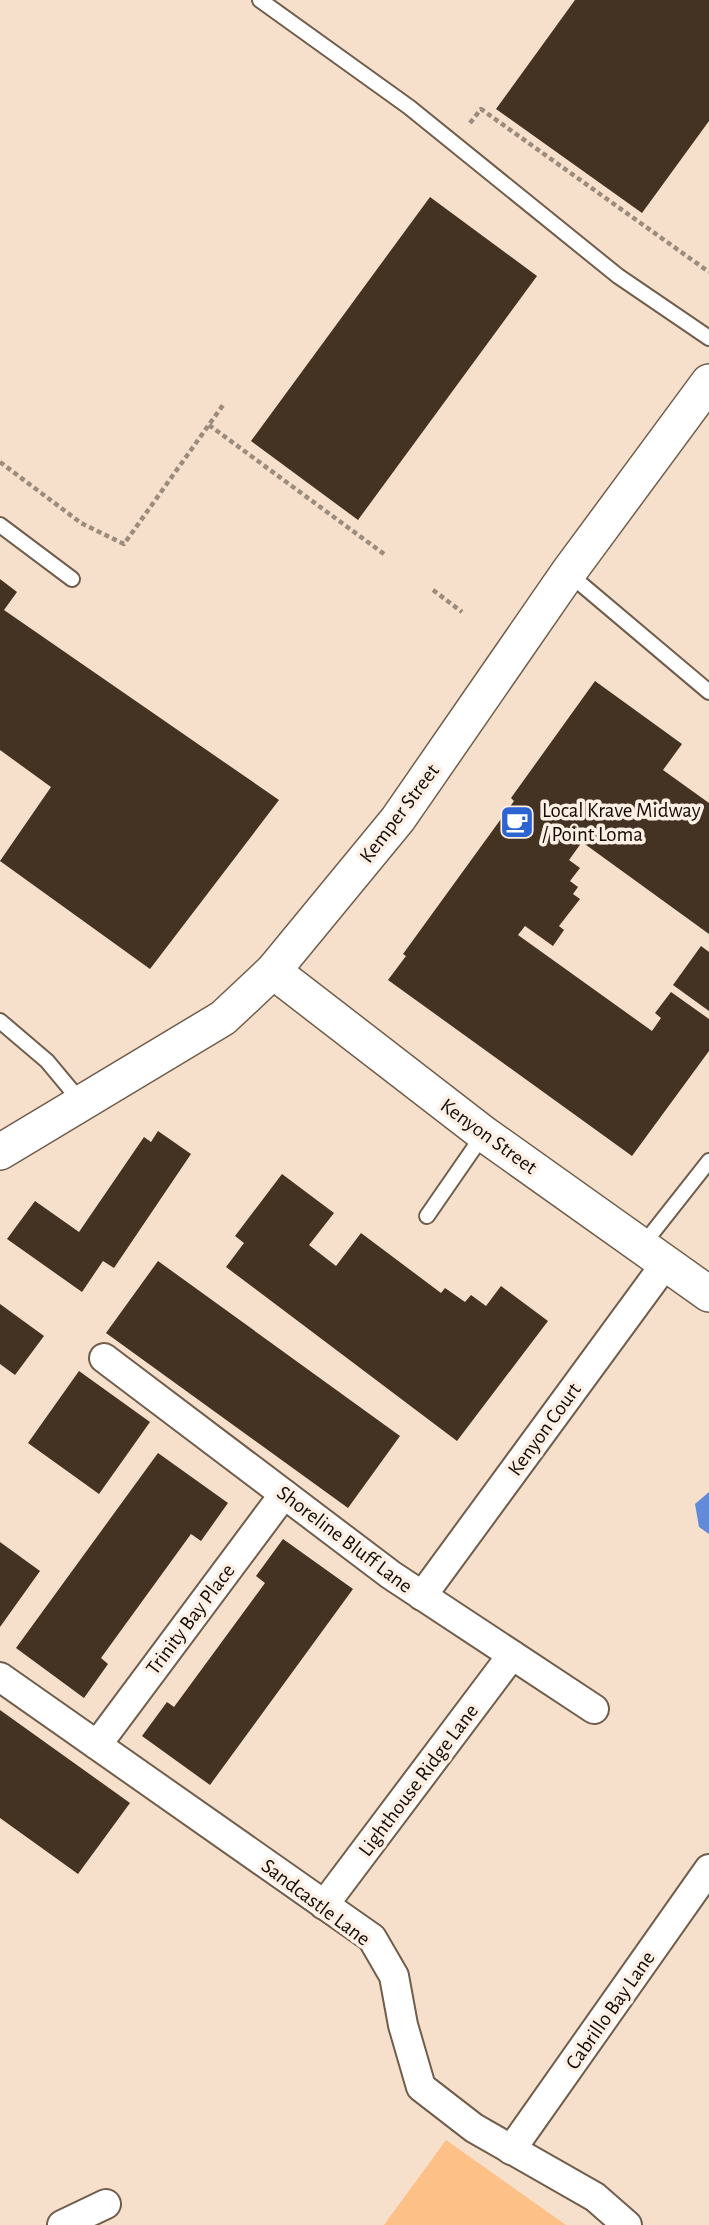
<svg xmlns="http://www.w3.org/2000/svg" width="709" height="2225" viewBox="0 0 709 2225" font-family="'Alegreya Sans',sans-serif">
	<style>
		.green { fill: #fdc087 }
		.water { fill: #618bd8 }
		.building { fill: #443222 }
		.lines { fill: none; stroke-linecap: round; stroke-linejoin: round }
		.service-casing { stroke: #705d4b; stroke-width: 18 }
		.minor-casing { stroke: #705d4b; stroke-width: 32 }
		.tertiary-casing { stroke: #705d4b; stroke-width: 38 }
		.path { stroke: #9c8c7d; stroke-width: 4.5; stroke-dasharray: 5 3.5; stroke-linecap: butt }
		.service { stroke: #fff; stroke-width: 14 }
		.minor { stroke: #fff; stroke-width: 28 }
		.tertiary { stroke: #fff; stroke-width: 35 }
		.labels { text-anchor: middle; stroke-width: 7; stroke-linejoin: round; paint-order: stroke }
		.poi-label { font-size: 21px; fill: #120b05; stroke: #fdefe3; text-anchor: start }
		.street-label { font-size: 21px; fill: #120b05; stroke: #fdefe3 }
	</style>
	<rect width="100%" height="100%" fill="#f6e0cc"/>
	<!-- green -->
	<polygon class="green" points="446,2140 566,2225 384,2225"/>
	<!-- water -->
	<polygon class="water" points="709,1492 709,1534 699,1527 695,1504"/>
	<!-- building -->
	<g class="building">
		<polygon points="575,0 709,0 709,121 642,213 496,109"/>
		<polygon points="430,197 537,276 358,520 251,441"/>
		<polygon points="0,579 17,592 4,610 279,800 150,969 0,861 51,787 0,750"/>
		<polygon points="595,681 682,744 663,770 709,803 709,934 582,842 569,860 580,868 570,881 578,887 573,894 580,899 559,926 564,930 553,946 525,926 518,935 652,1031 661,1018 655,1013 671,992 709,1019 709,1051 632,1156 388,980 406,956 403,954 514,801 511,798"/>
		<polygon points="701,946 709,952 709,1011 673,985"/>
		<polygon points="158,1131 191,1154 114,1268 103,1261 82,1292 7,1239 35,1201 79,1232 144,1137 151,1142"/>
		<polygon points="282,1174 334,1213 309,1245 336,1266 361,1233 441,1293 445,1288 465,1302 471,1295 486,1306 501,1286 548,1321 457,1441 226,1267 244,1243 235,1236"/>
		<polygon points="158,1261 400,1436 348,1508 106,1333"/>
		<polygon points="0,1304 44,1336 15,1375 0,1364"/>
		<polygon points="79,1371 150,1422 99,1494 28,1443"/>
		<polygon points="158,1453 228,1503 201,1541 191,1534 101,1658 108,1664 84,1698 16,1648"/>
		<polygon points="283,1539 353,1589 210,1785 142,1736 167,1702 174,1707 265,1583 256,1576"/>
		<polygon points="0,1542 40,1571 0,1627"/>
		<polygon points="0,1710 130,1803 78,1874 0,1818"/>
	</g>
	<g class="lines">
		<!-- service casing -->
		<g class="service-casing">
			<g id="service">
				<polyline points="260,0 409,107 618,276 709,338"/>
				<polyline points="0,525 72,579"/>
				<polyline points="568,573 709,692"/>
				<polyline points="0,1021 47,1061 82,1103"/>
				<polyline points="427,1216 483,1135"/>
				<polyline points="642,1246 709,1161"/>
			</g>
		</g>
		<!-- minor casing -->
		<g class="minor-casing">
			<g id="minor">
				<polyline points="104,1358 391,1575 594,1709"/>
				<polyline points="422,1596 666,1263"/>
				<polyline points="0,1677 372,1938 394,1976 403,2025 421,2087 474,2128 595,2197 627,2225"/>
				<polyline points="97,1745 284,1494"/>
				<polyline points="324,1905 512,1655"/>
				<polyline points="511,2150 709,1869"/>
				<polyline points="62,2225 106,2204"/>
			</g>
		</g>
		<!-- tertiary casing -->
		<g class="tertiary-casing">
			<g id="tertiary">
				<polyline points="273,971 484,1134 709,1294"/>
				<polyline points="0,1152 223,1018 273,971 398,819 568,573 709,382"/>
			</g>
		</g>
		<!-- path -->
		<g class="path">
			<polyline points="470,123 481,109 709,272"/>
			<polyline points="209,425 384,554"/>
			<polyline points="0,462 81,523 124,544 223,405"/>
			<polyline points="433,590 462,612"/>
		</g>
		<!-- service -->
		<use href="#service" class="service"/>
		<!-- minor -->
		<use href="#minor" class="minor"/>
		<!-- tertiary -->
		<use href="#tertiary" class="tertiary"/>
	</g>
	<!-- icons -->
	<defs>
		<g id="cafe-square" transform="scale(1.75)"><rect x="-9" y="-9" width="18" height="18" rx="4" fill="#2c64d2" stroke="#fdefe3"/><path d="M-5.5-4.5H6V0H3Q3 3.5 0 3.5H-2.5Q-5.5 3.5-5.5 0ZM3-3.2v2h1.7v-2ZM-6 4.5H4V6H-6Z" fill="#fff"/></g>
	</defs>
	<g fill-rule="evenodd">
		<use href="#cafe-square" x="517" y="822"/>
	</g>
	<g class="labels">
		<!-- poi labels -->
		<g class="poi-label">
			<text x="542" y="817">Local Krave Midway<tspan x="542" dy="24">/ Point Loma</tspan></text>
		</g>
		<!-- street labels -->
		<g class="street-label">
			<text transform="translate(399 813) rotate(-53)" y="7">Kemper Street</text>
			<text transform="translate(489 1136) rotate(36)" y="7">Kenyon Street</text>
			<text transform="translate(544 1429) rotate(-54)" y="7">Kenyon Court</text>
			<text transform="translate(345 1539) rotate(37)" y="7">Shoreline Bluff Lane</text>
			<text transform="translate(190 1619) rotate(-53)" y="7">Trinity Bay Place</text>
			<text transform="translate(418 1780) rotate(-53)" y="7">Lighthouse Ridge Lane</text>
			<text transform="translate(316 1902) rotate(37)" y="7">Sandcastle Lane</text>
			<text transform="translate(610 2010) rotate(-55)" y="7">Cabrillo Bay Lane</text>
		</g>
	</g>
</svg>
